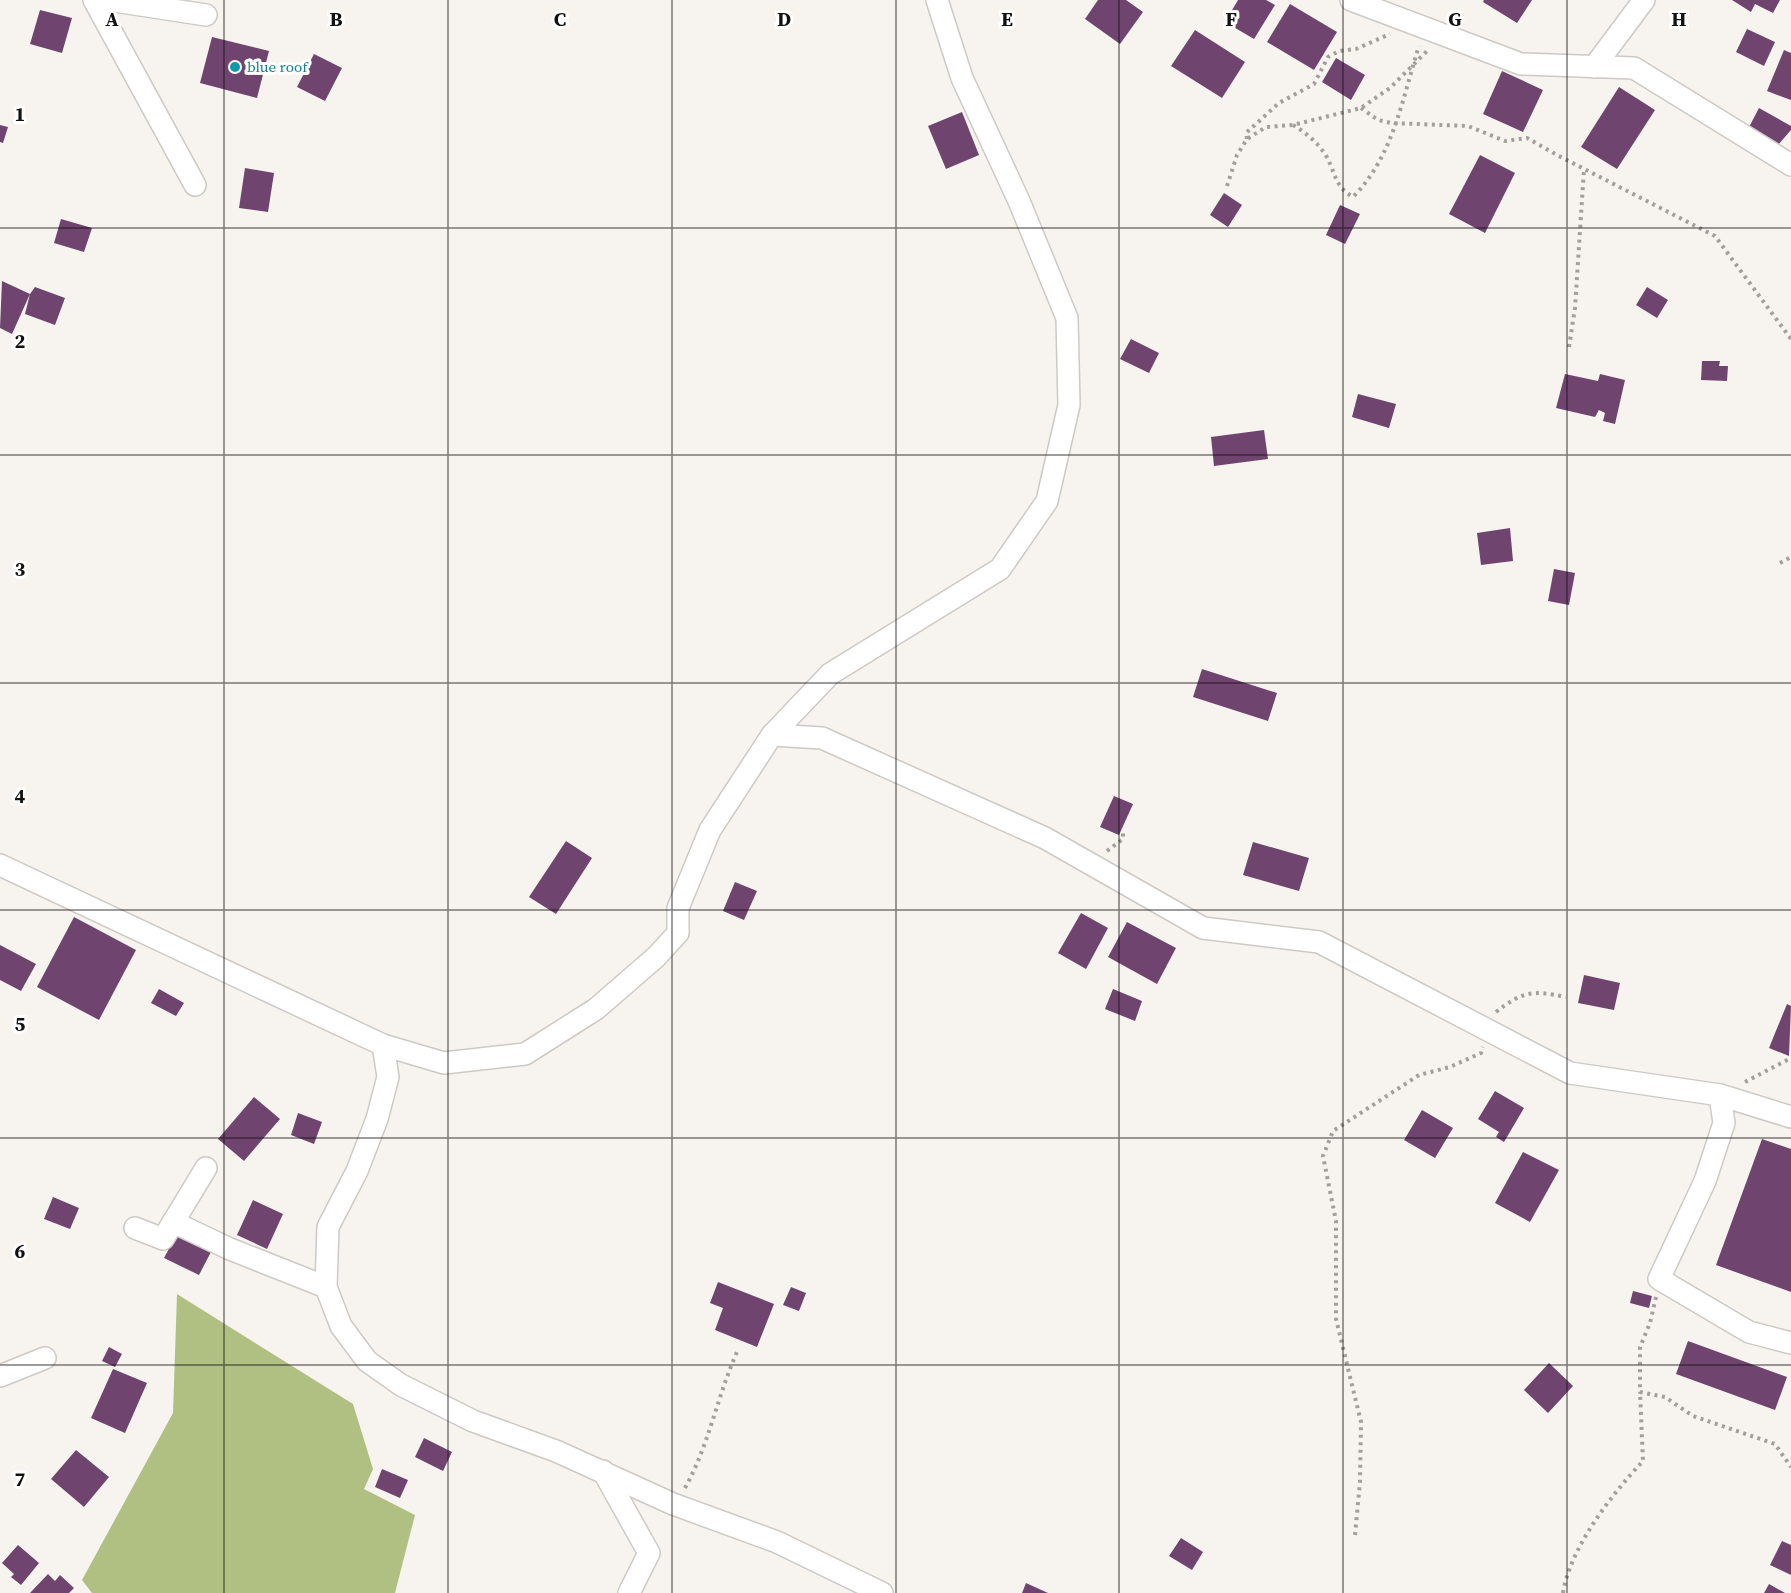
<svg xmlns="http://www.w3.org/2000/svg" width="1791" height="1593" viewBox="0 0 1791 1593" font-family="'Source Serif 4',serif">
	<style>
		.forest { fill: #b0c083 }
		.building { fill: #6f4570 }
		.lines { fill: none; stroke-linecap: round; stroke-linejoin: round }
		.minor-casing { stroke: #cdcac5; stroke-width: 24 }
		.path { stroke: #a2a09c; stroke-width: 4; stroke-dasharray: 3 4.5; stroke-linecap: butt }
		.minor { stroke: #fff; stroke-width: 21 }
		.grid { fill: none; stroke: #12110f; stroke-width: 1.5; stroke-opacity: 0.55 }
		.culture-dot { fill: #0f9aa8; stroke: #fff; stroke-width: 2 }
		.labels { text-anchor: middle; stroke-width: 6; stroke-linejoin: round; paint-order: stroke }
		.culture-label { font-size: 15px; fill: #0d838f; stroke: #fff; text-anchor: start }
		.grid-label { font-size: 20px; text-anchor: middle; font-weight: bold; fill: #12110f; stroke: #fff; stroke-width: 6; stroke-linejoin: round; paint-order: stroke }
	</style>
	<rect width="100%" height="100%" fill="#f7f4f0"/>
	<!-- forest -->
	<polygon class="forest" points="177,1294 353,1404 373,1469 364,1489 415,1515 395,1593 92,1593 82,1580 173,1413"/>
	<!-- building -->
	<g class="building">
		<polygon points="1098,0 1126,0 1143,12 1120,44 1085,19"/>
		<polygon points="1238,0 1266,0 1275,5 1254,39 1225,22"/>
		<polygon points="1484,0 1532,0 1517,23 1483,2"/>
		<polygon points="1732,0 1780,0 1773,13 1755,4 1751,12"/>
		<polygon points="1290,4 1337,32 1314,70 1267,42"/>
		<polygon points="40,10 72,18 62,53 30,44"/>
		<polygon points="1747,29 1775,42 1764,66 1736,52"/>
		<polygon points="1195,30 1245,62 1222,98 1171,66"/>
		<polygon points="212,37 269,51 257,98 200,83"/>
		<polygon points="1784,50 1791,53 1791,100 1767,91"/>
		<polygon points="314,54 342,68 325,101 297,87"/>
		<polygon points="1336,58 1365,75 1351,100 1322,82"/>
		<polygon points="1502,71 1543,90 1523,132 1483,114"/>
		<polygon points="1619,87 1655,110 1617,169 1581,147"/>
		<polygon points="1759,108 1791,126 1791,130 1778,145 1748,129"/>
		<polygon points="962,112 979,155 946,169 928,126"/>
		<polygon points="0,125 8,127 3,143 0,142"/>
		<polygon points="1480,155 1515,173 1485,233 1449,214"/>
		<polygon points="245,168 274,173 268,212 239,208"/>
		<polygon points="1224,193 1242,205 1228,227 1210,215"/>
		<polygon points="1340,205 1360,214 1345,244 1326,235"/>
		<polygon points="61,219 92,228 84,252 54,243"/>
		<polygon points="2,281 30,294 35,287 65,298 55,325 25,314 30,294 12,334 0,328"/>
		<polygon points="1647,287 1668,300 1657,318 1636,305"/>
		<polygon points="1131,339 1159,353 1149,373 1120,359"/>
		<polygon points="1702,361 1720,361 1719,366 1728,366 1727,381 1701,380"/>
		<polygon points="1565,374 1598,381 1600,374 1625,380 1615,424 1603,421 1605,413 1599,410 1595,417 1556,408"/>
		<polygon points="1358,394 1396,404 1389,428 1352,417"/>
		<polygon points="1264,430 1268,459 1214,466 1211,437"/>
		<polygon points="1510,528 1513,561 1481,565 1477,533"/>
		<polygon points="1554,569 1575,573 1569,605 1548,601"/>
		<polygon points="1202,669 1277,693 1268,721 1193,697"/>
		<polygon points="1114,796 1133,804 1119,835 1100,827"/>
		<polygon points="566,841 592,858 556,914 529,897"/>
		<polygon points="1253,842 1309,858 1299,891 1243,875"/>
		<polygon points="735,882 757,891 744,920 723,911"/>
		<polygon points="1081,913 1108,928 1086,969 1058,953"/>
		<polygon points="74,917 136,950 99,1020 37,987"/>
		<polygon points="1127,922 1176,948 1157,984 1108,957"/>
		<polygon points="0,945 36,964 21,991 0,980"/>
		<polygon points="1584,975 1620,983 1614,1010 1578,1003"/>
		<polygon points="159,989 184,1003 176,1016 151,1003"/>
		<polygon points="1113,989 1142,1001 1135,1021 1105,1009"/>
		<polygon points="1787,1004 1791,1006 1789,1056 1769,1048"/>
		<polygon points="1495,1091 1524,1108 1504,1142 1496,1137 1499,1132 1478,1119"/>
		<polygon points="254,1097 280,1119 244,1161 218,1139"/>
		<polygon points="1422,1110 1453,1128 1435,1158 1404,1140"/>
		<polygon points="298,1113 322,1122 314,1144 291,1135"/>
		<polygon points="1762,1139 1791,1149 1791,1292 1716,1265"/>
		<polygon points="1523,1152 1559,1170 1530,1222 1495,1203"/>
		<polygon points="53,1197 79,1208 70,1229 44,1219"/>
		<polygon points="253,1200 283,1214 267,1249 237,1235"/>
		<polygon points="178,1232 212,1250 199,1275 164,1258"/>
		<polygon points="718,1282 774,1304 757,1347 715,1330 723,1308 710,1303"/>
		<polygon points="791,1287 806,1293 799,1311 783,1305"/>
		<polygon points="1633,1291 1652,1296 1649,1308 1630,1303"/>
		<polygon points="1688,1341 1787,1377 1775,1410 1676,1374"/>
		<polygon points="109,1347 122,1354 115,1367 102,1361"/>
		<polygon points="1549,1363 1573,1386 1548,1413 1524,1390"/>
		<polygon points="113,1369 147,1383 125,1433 91,1418"/>
		<polygon points="424,1438 452,1452 443,1471 415,1457"/>
		<polygon points="76,1450 109,1477 84,1507 51,1479"/>
		<polygon points="382,1469 408,1480 400,1498 375,1487"/>
		<polygon points="1181,1538 1203,1552 1192,1570 1169,1556"/>
		<polygon points="1782,1541 1791,1545 1791,1575 1770,1565"/>
		<polygon points="18,1545 39,1563 21,1585 11,1577 14,1574 2,1563"/>
		<polygon points="48,1574 55,1581 60,1575 74,1588 69,1593 30,1593"/>
		<polygon points="1026,1583 1048,1593 1022,1593"/>
		<polygon points="1769,1584 1785,1593 1764,1593"/>
	</g>
	<g class="lines">
		<!-- minor casing -->
		<g class="minor-casing">
			<g id="minor">
				<polyline points="94,0 195,185"/>
				<polyline points="108,0 206,15"/>
				<polyline points="1351,0 1521,64 1634,68 1791,165"/>
				<polyline points="1594,67 1644,0"/>
				<polyline points="772,735 822,738 1045,838 1203,928 1319,942 1570,1073 1720,1095 1791,1117"/>
				<polyline points="0,865 383,1045 444,1063 525,1054 596,1009 656,957 678,933 678,908 710,830 772,735 830,674 1000,569 1047,501 1069,405 1067,318 1019,201 962,78 937,0"/>
				<polyline points="383,1045 388,1077 377,1119 357,1171 328,1227 326,1287 341,1326 367,1361 401,1385 473,1421 556,1451 673,1504 777,1542 882,1593"/>
				<polyline points="1720,1095 1724,1123 1705,1181 1659,1279 1749,1332 1791,1343"/>
				<polyline points="173,1222 230,1249 326,1287"/>
				<polyline points="135,1228 163,1239 206,1168"/>
				<polyline points="0,1376 45,1358"/>
				<polyline points="603,1471 649,1553 629,1593"/>
			</g>
		</g>
		<!-- path -->
		<g class="path">
			<polyline points="1361,108 1378,120 1391,123 1468,126 1505,141 1527,138 1557,155 1715,236 1791,339"/>
			<path d="M 1293,125 C 1305,132 1317,142 1325,154 C 1336,172 1333,185 1353,197 C 1394,155 1402,99 1419,46"/>
			<polyline points="1247,139 1246,133 1279,103 1314,84 1328,57 1339,51 1356,49 1390,34"/>
			<polyline points="1227,186 1237,155 1247,139 1266,127 1293,125 1361,108 1390,88 1429,49"/>
			<polyline points="1569,347 1575,308 1584,169"/>
			<polyline points="1780,563 1791,557"/>
			<polyline points="1107,851 1123,839 1123,833"/>
			<path d="M 1496,1012 C 1523,991 1532,990 1566,997"/>
			<polyline points="1745,1082 1791,1058"/>
			<polyline points="1656,1297 1650,1323 1640,1347 1640,1392 1665,1397 1693,1416 1775,1444 1791,1467"/>
			<path d="M 685,1488 C 709,1445 717,1397 737,1352"/>
			<polyline points="1355,1535 1360,1482 1361,1422 1336,1319 1336,1221 1323,1156 1333,1131 1419,1075 1450,1067 1481,1053 1483,1047"/>
			<path d="M 1563,1593 C 1570,1548 1612,1494 1643,1461 L 1640,1392"/>
		</g>
		<!-- minor -->
		<use href="#minor" class="minor"/>
	</g>
	<!-- grid -->
	<path class="grid" d="M 224,0 L 224,1593M 448,0 L 448,1593M 672,0 L 672,1593M 896,0 L 896,1593M 1119,0 L 1119,1593M 1343,0 L 1343,1593M 1567,0 L 1567,1593M 0,228 L 1791,228M 0,455 L 1791,455M 0,683 L 1791,683M 0,910 L 1791,910M 0,1138 L 1791,1138M 0,1365 L 1791,1365"/>
	<!-- markers -->
	<circle class="culture-dot" cx="235" cy="67" r="6"/>
	<g class="labels">
		<!-- culture labels -->
		<g class="culture-label">
			<text x="247" y="72">blue roof</text>
		</g>
	</g>
	<g class="grid-label">
		<text x="112" y="26">A</text>
		<text x="336" y="26">B</text>
		<text x="560" y="26">C</text>
		<text x="784" y="26">D</text>
		<text x="1007" y="26">E</text>
		<text x="1231" y="26">F</text>
		<text x="1455" y="26">G</text>
		<text x="1679" y="26">H</text>
		<text x="20" y="121">1</text>
		<text x="20" y="348">2</text>
		<text x="20" y="576">3</text>
		<text x="20" y="803">4</text>
		<text x="20" y="1031">5</text>
		<text x="20" y="1258">6</text>
		<text x="20" y="1486">7</text>
	</g>
</svg>
